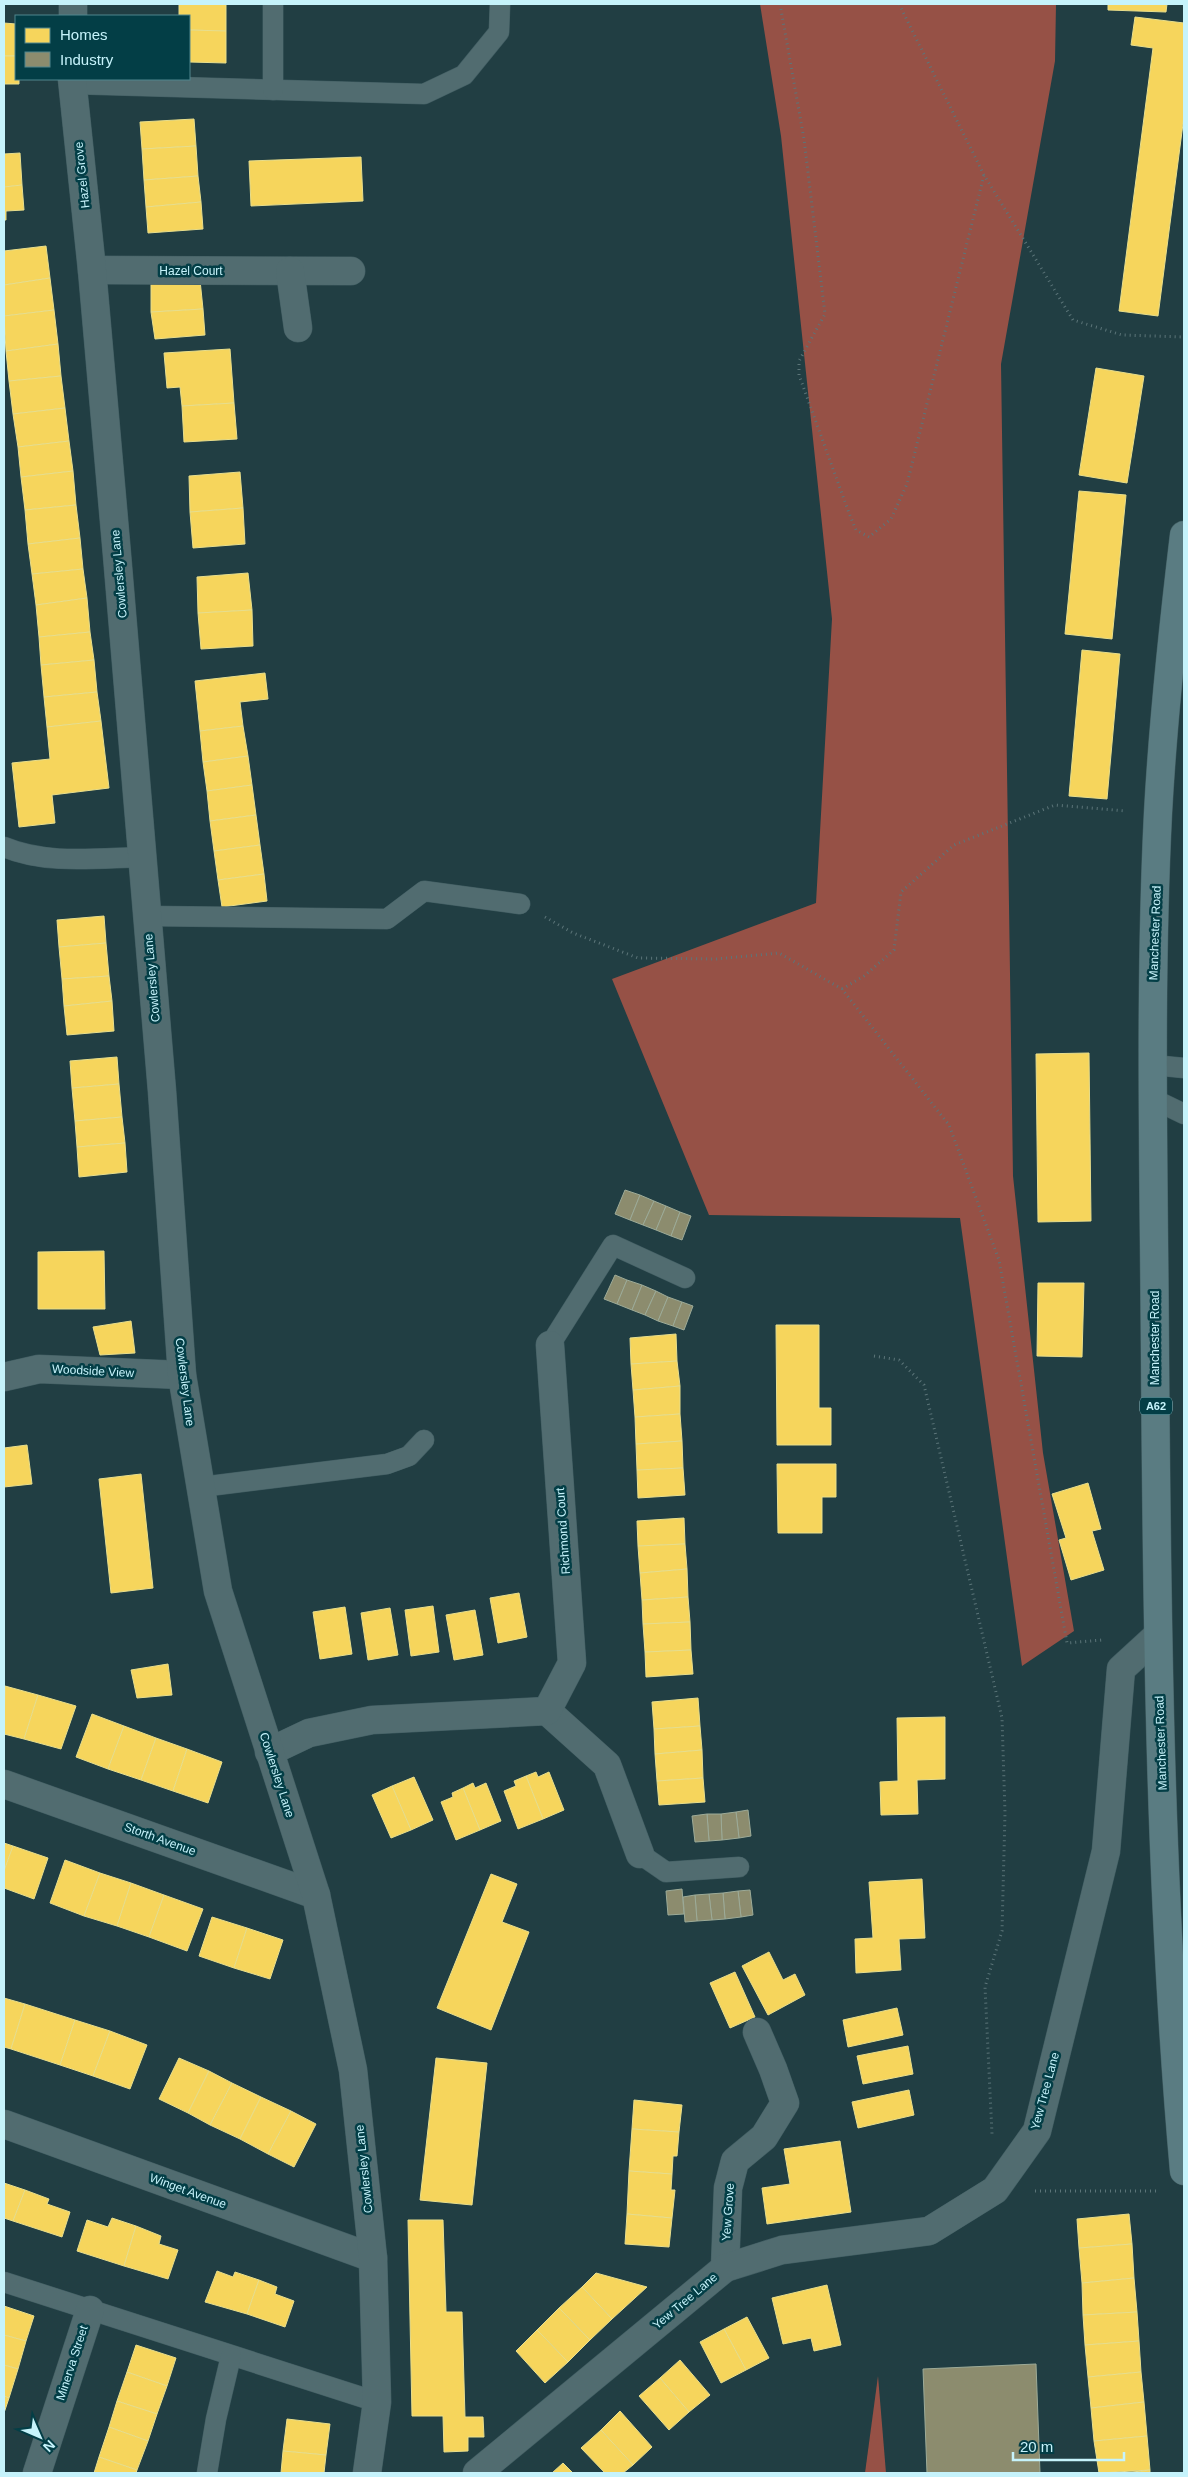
<svg xmlns="http://www.w3.org/2000/svg" width="1188" height="2477" viewBox="0 0 1188 2477" font-family="Helvetica,sans-serif">
	<style>
		.forest { fill: #965146 }
		.homes { fill: #f6d55c; stroke: #e8de8c }
		.industry { fill: #8c8c6e; stroke: #9dab98 }
		.lines { fill: none; stroke-linecap: round; stroke-linejoin: round }
		.service-casing { stroke: #415d62; stroke-width: 21 }
		.minor-casing { stroke: #415d62; stroke-width: 29 }
		.tertiary-casing { stroke: #415d62; stroke-width: 29 }
		.primary-casing { stroke: #415d62; stroke-width: 29 }
		.path { stroke: #5c7579; stroke-width: 3; stroke-dasharray: 1 4; stroke-linecap: butt }
		.service { stroke: #516c70; stroke-width: 20 }
		.minor { stroke: #516c70; stroke-width: 28 }
		.tertiary { stroke: #516c70; stroke-width: 28 }
		.primary { stroke: #5a7c82; stroke-width: 28 }
		.labels { text-anchor: middle; stroke-width: 5; stroke-linejoin: round; paint-order: stroke }
		.shield { fill: #033e46; stroke: #8cbdc5; stroke-width: 1 }
		.shield-label { font-size: 11px; font-weight: bold; fill: #c6f3fb }
		.street-label { font-size: 12px; fill: #c6f3fb; stroke: #033e46 }
	</style>
	<rect width="100%" height="100%" fill="#213e43"/>
	<!-- forest -->
	<g class="forest">
		<polygon points="760,4 1056,4 1055,61 1001,364 1013,1176 1043,1453 1074,1631 1022,1666 960,1218 709,1215 612,979 816,903 832,619 781,136"/>
		<polygon points="878,2376 886,2473 865,2473"/>
	</g>
	<!-- homes -->
	<g class="homes">
		<polygon points="179,4 226,4 226,31 189,30 189,16 179,16"/>
		<polygon points="1108,4 1167,4 1166,12 1108,10"/>
		<polygon points="1135,17 1184,23 1184,116 1158,316 1119,311 1153,48 1131,45"/>
		<polygon points="4,23 16,24 16,56 4,56"/>
		<polygon points="189,30 226,31 226,63 189,62"/>
		<polygon points="4,56 16,56 16,79 19,79 19,84 4,84"/>
		<polygon points="194,119 196,146 142,149 140,122"/>
		<polygon points="196,146 198,176 144,180 142,149"/>
		<polygon points="20,153 22,185 4,187 4,154"/>
		<polygon points="361,157 363,201 251,206 249,161"/>
		<polygon points="198,176 201,202 146,207 144,180"/>
		<polygon points="22,185 24,210 6,211 6,220 4,220 4,187"/>
		<polygon points="201,202 203,229 148,233 146,207"/>
		<polygon points="46,246 50,278 4,285 4,251"/>
		<polygon points="50,278 54,310 4,316 4,285"/>
		<polygon points="200,280 203,309 151,312 151,283"/>
		<polygon points="203,309 205,335 155,339 151,312"/>
		<polygon points="54,310 58,344 6,351 4,316"/>
		<polygon points="58,344 61,376 9,381 6,351"/>
		<polygon points="230,349 234,403 182,406 180,387 167,388 164,353"/>
		<polygon points="1096,368 1144,376 1127,483 1079,475"/>
		<polygon points="61,376 65,408 13,414 9,381"/>
		<polygon points="234,403 237,439 184,442 182,406"/>
		<polygon points="65,408 69,441 18,447 13,414"/>
		<polygon points="69,441 73,471 21,477 18,447"/>
		<polygon points="73,471 76,505 25,510 21,477"/>
		<polygon points="240,472 243,508 190,512 189,476"/>
		<polygon points="1079,491 1126,495 1112,639 1065,634"/>
		<polygon points="76,505 80,538 28,544 25,510"/>
		<polygon points="243,508 245,544 193,548 190,512"/>
		<polygon points="80,538 83,569 32,574 28,544"/>
		<polygon points="83,569 87,598 36,605 32,574"/>
		<polygon points="248,573 252,610 198,613 197,577"/>
		<polygon points="87,598 90,632 39,637 36,605"/>
		<polygon points="252,610 253,646 201,649 198,613"/>
		<polygon points="90,632 94,660 41,665 39,637"/>
		<polygon points="1082,650 1120,654 1107,799 1069,796"/>
		<polygon points="94,660 97,692 44,697 41,665"/>
		<polygon points="265,673 268,699 240,702 243,726 200,731 195,681"/>
		<polygon points="97,692 101,721 47,727 44,697"/>
		<polygon points="101,721 109,788 52,795 55,823 19,827 12,763 50,759 47,727"/>
		<polygon points="243,726 248,756 203,762 200,731"/>
		<polygon points="248,756 252,785 207,791 203,762"/>
		<polygon points="252,785 256,815 210,821 207,791"/>
		<polygon points="256,815 260,845 214,851 210,821"/>
		<polygon points="260,845 264,874 218,880 214,851"/>
		<polygon points="264,874 267,901 222,907 218,880"/>
		<polygon points="104,916 106,943 59,947 57,920"/>
		<polygon points="106,943 109,976 62,979 59,947"/>
		<polygon points="109,976 112,1001 64,1006 62,979"/>
		<polygon points="112,1001 114,1031 67,1035 64,1006"/>
		<polygon points="1089,1053 1091,1221 1038,1222 1036,1054"/>
		<polygon points="117,1057 119,1084 72,1088 70,1061"/>
		<polygon points="119,1084 122,1117 75,1121 72,1088"/>
		<polygon points="122,1117 125,1143 77,1147 75,1121"/>
		<polygon points="125,1143 127,1172 79,1177 77,1147"/>
		<polygon points="104,1251 105,1309 38,1309 38,1252"/>
		<polygon points="1038,1283 1084,1283 1082,1357 1037,1356"/>
		<polygon points="131,1321 135,1353 100,1355 93,1327"/>
		<polygon points="776,1325 819,1325 819,1408 831,1408 831,1445 777,1445"/>
		<polygon points="676,1334 677,1361 631,1364 630,1338"/>
		<polygon points="677,1361 680,1386 633,1390 631,1364"/>
		<polygon points="680,1386 680,1414 635,1417 633,1390"/>
		<polygon points="680,1414 682,1441 636,1444 635,1417"/>
		<polygon points="682,1441 683,1468 637,1470 636,1444"/>
		<polygon points="27,1445 32,1484 4,1487 4,1448"/>
		<polygon points="777,1464 836,1464 836,1497 822,1497 822,1533 778,1533"/>
		<polygon points="683,1468 685,1495 638,1498 637,1470"/>
		<polygon points="141,1474 153,1588 111,1593 99,1479"/>
		<polygon points="1088,1483 1101,1529 1092,1531 1104,1570 1071,1580 1059,1540 1066,1538 1052,1494"/>
		<polygon points="684,1518 685,1544 638,1546 637,1521"/>
		<polygon points="685,1544 687,1569 640,1573 638,1546"/>
		<polygon points="687,1569 688,1597 642,1600 640,1573"/>
		<polygon points="519,1593 527,1637 498,1643 490,1598"/>
		<polygon points="688,1597 690,1622 643,1624 642,1600"/>
		<polygon points="433,1606 439,1652 411,1656 405,1610"/>
		<polygon points="345,1607 352,1654 320,1659 313,1612"/>
		<polygon points="390,1608 398,1655 368,1660 361,1613"/>
		<polygon points="475,1610 483,1655 454,1660 446,1615"/>
		<polygon points="690,1622 691,1650 645,1652 643,1624"/>
		<polygon points="691,1650 693,1674 646,1677 645,1652"/>
		<polygon points="168,1664 172,1695 137,1698 131,1670"/>
		<polygon points="5,1686 38,1695 24,1739 4,1734"/>
		<polygon points="38,1695 76,1706 61,1749 24,1739"/>
		<polygon points="698,1698 700,1726 654,1729 652,1702"/>
		<polygon points="92,1714 124,1726 108,1769 76,1757"/>
		<polygon points="945,1717 945,1779 917,1780 918,1814 881,1815 880,1782 898,1781 897,1718"/>
		<polygon points="124,1726 156,1738 141,1780 108,1769"/>
		<polygon points="700,1726 702,1750 655,1754 654,1729"/>
		<polygon points="156,1738 187,1749 173,1791 141,1780"/>
		<polygon points="187,1749 222,1762 208,1803 173,1791"/>
		<polygon points="702,1750 703,1778 657,1781 655,1754"/>
		<polygon points="536,1772 538,1777 549,1772 564,1810 543,1819 526,1776"/>
		<polygon points="526,1776 543,1819 518,1829 504,1791 516,1786 514,1781"/>
		<polygon points="414,1777 433,1820 411,1830 392,1786"/>
		<polygon points="703,1778 705,1802 659,1805 657,1781"/>
		<polygon points="473,1783 475,1788 486,1783 501,1821 480,1830 463,1788"/>
		<polygon points="392,1786 411,1830 391,1838 372,1795"/>
		<polygon points="463,1788 480,1830 456,1840 441,1802 453,1797 452,1793"/>
		<polygon points="4,1843 13,1846 4,1871"/>
		<polygon points="13,1846 48,1858 34,1899 4,1888 4,1871"/>
		<polygon points="65,1860 100,1873 84,1916 50,1903"/>
		<polygon points="100,1873 131,1883 117,1926 84,1916"/>
		<polygon points="491,1874 517,1884 502,1922 529,1932 491,2030 437,2008"/>
		<polygon points="922,1879 925,1938 899,1939 901,1970 856,1973 855,1939 873,1938 869,1882"/>
		<polygon points="131,1883 164,1895 149,1937 117,1926"/>
		<polygon points="164,1895 203,1909 187,1951 149,1937"/>
		<polygon points="212,1917 247,1928 234,1968 199,1956"/>
		<polygon points="247,1928 283,1940 270,1979 234,1968"/>
		<polygon points="769,1952 783,1980 795,1974 805,1995 768,2015 742,1966"/>
		<polygon points="735,1972 755,2017 730,2028 710,1983"/>
		<polygon points="4,1998 25,2004 11,2049 4,2047"/>
		<polygon points="25,2004 75,2020 60,2065 11,2049"/>
		<polygon points="897,2008 903,2035 848,2047 843,2020"/>
		<polygon points="75,2020 110,2031 93,2076 60,2065"/>
		<polygon points="110,2031 147,2045 130,2089 93,2076"/>
		<polygon points="908,2046 913,2074 863,2084 857,2056"/>
		<polygon points="179,2058 209,2071 188,2113 159,2099"/>
		<polygon points="436,2058 487,2063 472,2205 420,2200"/>
		<polygon points="209,2071 232,2083 210,2125 188,2113"/>
		<polygon points="232,2083 261,2097 240,2139 210,2125"/>
		<polygon points="909,2090 914,2115 858,2128 852,2102"/>
		<polygon points="261,2097 291,2111 268,2154 240,2139"/>
		<polygon points="634,2100 682,2105 679,2132 632,2129"/>
		<polygon points="291,2111 316,2124 294,2167 268,2154"/>
		<polygon points="632,2129 679,2132 677,2156 673,2156 672,2174 629,2171"/>
		<polygon points="840,2141 851,2212 767,2224 762,2188 790,2184 784,2149"/>
		<polygon points="629,2171 672,2174 671,2190 675,2190 672,2218 627,2214"/>
		<polygon points="4,2183 25,2190 13,2221 4,2218"/>
		<polygon points="25,2190 49,2199 47,2204 70,2212 62,2237 13,2221"/>
		<polygon points="627,2214 672,2218 669,2247 625,2244"/>
		<polygon points="1129,2214 1132,2244 1079,2248 1077,2219"/>
		<polygon points="112,2218 136,2226 124,2266 77,2251 87,2220 108,2227"/>
		<polygon points="408,2220 443,2220 446,2312 462,2312 465,2417 483,2417 484,2437 468,2437 468,2451 444,2452 443,2416 412,2416"/>
		<polygon points="136,2226 161,2236 159,2244 178,2250 168,2279 124,2266"/>
		<polygon points="1132,2244 1134,2278 1082,2283 1079,2248"/>
		<polygon points="217,2271 233,2277 235,2272 259,2280 247,2314 205,2302"/>
		<polygon points="596,2273 647,2287 612,2319 582,2287"/>
		<polygon points="1134,2278 1137,2312 1083,2315 1082,2283"/>
		<polygon points="259,2280 277,2287 275,2294 294,2301 285,2327 247,2314"/>
		<polygon points="827,2285 841,2345 814,2351 811,2338 783,2344 772,2298"/>
		<polygon points="582,2287 612,2319 590,2340 559,2308"/>
		<polygon points="4,2306 34,2316 26,2341 4,2335"/>
		<polygon points="559,2308 590,2340 568,2362 537,2330"/>
		<polygon points="1137,2312 1139,2341 1085,2345 1083,2315"/>
		<polygon points="747,2317 769,2358 746,2370 724,2329"/>
		<polygon points="724,2329 746,2370 721,2383 700,2342"/>
		<polygon points="537,2330 568,2362 545,2383 516,2351"/>
		<polygon points="4,2335 26,2341 18,2369 4,2365"/>
		<polygon points="1139,2341 1141,2372 1088,2377 1085,2345"/>
		<polygon points="136,2345 176,2358 167,2386 127,2372"/>
		<polygon points="680,2360 710,2395 689,2412 660,2378"/>
		<polygon points="4,2365 18,2369 9,2398 4,2396"/>
		<polygon points="127,2372 167,2386 157,2414 117,2401"/>
		<polygon points="1141,2372 1144,2402 1091,2408 1088,2377"/>
		<polygon points="660,2378 689,2412 669,2430 639,2396"/>
		<polygon points="4,2396 9,2398 4,2413"/>
		<polygon points="117,2401 157,2414 148,2441 109,2427"/>
		<polygon points="1144,2402 1147,2436 1094,2441 1091,2408"/>
		<polygon points="620,2411 652,2447 633,2465 601,2430"/>
		<polygon points="287,2419 330,2424 326,2455 283,2451"/>
		<polygon points="109,2427 148,2441 137,2470 99,2457"/>
		<polygon points="601,2430 633,2465 623,2473 605,2473 581,2448"/>
		<polygon points="1147,2436 1150,2470 1099,2473 1094,2441"/>
		<polygon points="283,2451 326,2455 324,2473 281,2473"/>
		<polygon points="99,2457 137,2470 136,2473 94,2473"/>
		<polygon points="563,2463 573,2473 552,2473"/>
		<polygon points="1150,2470 1150,2473 1124,2473"/>
	</g>
	<!-- industry -->
	<g class="industry">
		<polygon points="625,1190 640,1195 630,1220 615,1214"/>
		<polygon points="640,1195 654,1201 643,1225 630,1220"/>
		<polygon points="654,1201 666,1206 656,1230 643,1225"/>
		<polygon points="666,1206 680,1212 671,1236 656,1230"/>
		<polygon points="680,1212 691,1216 682,1240 671,1236"/>
		<polygon points="615,1275 627,1280 617,1304 604,1299"/>
		<polygon points="627,1280 642,1285 632,1310 617,1304"/>
		<polygon points="642,1285 656,1291 645,1315 632,1310"/>
		<polygon points="656,1291 668,1297 658,1321 645,1315"/>
		<polygon points="668,1297 682,1302 673,1326 658,1321"/>
		<polygon points="682,1302 693,1306 684,1330 673,1326"/>
		<polygon points="748,1810 751,1836 739,1838 736,1812"/>
		<polygon points="736,1812 739,1838 722,1840 721,1814"/>
		<polygon points="707,1814 721,1814 722,1840 709,1841"/>
		<polygon points="707,1814 709,1841 695,1842 692,1816"/>
		<polygon points="682,1889 684,1914 668,1915 666,1891"/>
		<polygon points="750,1890 753,1915 741,1917 738,1891"/>
		<polygon points="738,1891 741,1917 725,1919 723,1893"/>
		<polygon points="723,1893 725,1919 712,1920 709,1894"/>
		<polygon points="709,1894 712,1920 697,1921 695,1895"/>
		<polygon points="695,1895 697,1921 685,1922 683,1897"/>
		<polygon points="1036,2364 1040,2473 927,2473 923,2369"/>
	</g>
	<g class="lines">
		<!-- service casing -->
		<g class="service-casing">
			<g id="service">
				<polyline points="72,84 424,94 464,75 499,32 500,4"/>
				<polyline points="273,90 273,4"/>
				<path d="M 4,847 C 47,865 97,858 143,857"/>
				<polyline points="147,916 387,919 424,891 520,904"/>
				<polyline points="1153,1065 1184,1068"/>
				<polyline points="1153,1099 1184,1114"/>
				<polyline points="550,1345 613,1245 685,1278"/>
				<polyline points="201,1487 387,1464 409,1456 424,1440"/>
				<polyline points="640,1854 666,1872 739,1867"/>
				<polyline points="4,2282 377,2402"/>
				<polyline points="207,2473 216,2419 231,2356"/>
			</g>
		</g>
		<!-- minor casing -->
		<g class="minor-casing">
			<g id="minor">
				<polyline points="92,270 351,271"/>
				<polyline points="290,271 298,328"/>
				<polyline points="4,1377 39,1369 182,1375"/>
				<polyline points="547,1711 607,1765 640,1854"/>
				<polyline points="269,1752 309,1733 372,1720 547,1711 572,1663 550,1345"/>
				<polyline points="4,1784 316,1895"/>
				<polyline points="4,2124 373,2258"/>
				<polyline points="725,2268 728,2188 735,2161 764,2137 785,2103 773,2069 757,2032"/>
				<polyline points="37,2473 90,2310"/>
				<polyline points="477,2473 725,2268 782,2250 929,2231 995,2190 1037,2131 1106,1851 1121,1669 1157,1636"/>
			</g>
		</g>
		<!-- tertiary casing -->
		<g class="tertiary-casing">
			<g id="tertiary">
				<polyline points="73,16 73,4"/>
				<polyline points="72,79 92,270 117,555 162,1091 182,1375 218,1591 316,1895 353,2070 373,2258 377,2402 367,2473"/>
			</g>
		</g>
		<!-- primary casing -->
		<g class="primary-casing">
			<path id="primary" d="M 1184,535 C 1173,627 1163,720 1158,813 C 1149,994 1154,1176 1155,1357 C 1157,1628 1160,1901 1184,2171"/>
		</g>
		<!-- path -->
		<g class="path">
			<polyline points="780,4 804,139 825,314 799,361 799,375 849,513 856,530 869,537 891,519 907,484 984,175"/>
			<polyline points="899,4 984,175 1073,320 1122,335 1184,337"/>
			<polyline points="545,917 573,933 638,958 716,959 779,953 842,989 949,1125 999,1260 1067,1643 1102,1640"/>
			<polyline points="842,989 864,976 894,950 901,892 954,845 1055,805 1126,811"/>
			<polyline points="874,1356 899,1360 924,1385 1002,1718 1005,1813 1002,1931 985,1987 992,2134"/>
			<polyline points="1035,2191 1159,2191"/>
		</g>
		<!-- service -->
		<use href="#service" class="service"/>
		<!-- minor -->
		<use href="#minor" class="minor"/>
		<!-- tertiary -->
		<use href="#tertiary" class="tertiary"/>
		<!-- primary -->
		<use href="#primary" class="primary"/>
	</g>
	<g class="labels">
		<!-- shield labels -->
		<rect class="shield" x="1140" y="1397.5" width="32" height="17" rx="4"/>
		<g class="shield-label">
			<text x="1156" y="1410">A62</text>
		</g>
		<!-- street labels -->
		<g class="street-label">
			<text transform="translate(82 175) rotate(-96)" y="4">Hazel Grove</text>
			<text x="191" y="275">Hazel Court</text>
			<text transform="translate(119 574) rotate(-95)" y="4">Cowlersley Lane</text>
			<text transform="translate(1155 933) rotate(-88)" y="4">Manchester Road</text>
			<text transform="translate(152 978) rotate(-95)" y="4">Cowlersley Lane</text>
			<text transform="translate(1155 1338) rotate(-90)" y="4">Manchester Road</text>
			<text transform="translate(93 1371) rotate(3)" y="4">Woodside View</text>
			<text transform="translate(185 1382) rotate(83)" y="4">Cowlersley Lane</text>
			<text transform="translate(563 1531) rotate(-94)" y="4">Richmond Court</text>
			<text transform="translate(1161 1743) rotate(-92)" y="4">Manchester Road</text>
			<text transform="translate(277 1775) rotate(72)" y="4">Cowlersley Lane</text>
			<text transform="translate(160 1839) rotate(20)" y="4">Storth Avenue</text>
			<text transform="translate(1045 2091) rotate(-75)" y="4">Yew Tree Lane</text>
			<text transform="translate(364 2169) rotate(-96)" y="4">Cowlersley Lane</text>
			<text transform="translate(188 2191) rotate(20)" y="4">Winget Avenue</text>
			<text transform="translate(728 2212) rotate(-86)" y="4">Yew Grove</text>
			<text transform="translate(685 2301) rotate(-40)" y="4">Yew Tree Lane</text>
			<text transform="translate(72 2363) rotate(-72)" y="4">Minerva Street</text>
		</g>
	</g>
	<!-- border -->
	<rect width="1188" height="2477" fill="none" stroke="#c6f3fb" stroke-width="10"/>
	<!-- legend -->
	<rect x="15" y="15" width="175" height="65" fill="#033e46" stroke="#51868e"/>
	<rect x="25" y="28" width="25" height="15" fill="#f6d55c" stroke="#51868e"/>
	<text x="60" y="40" font-size="15" fill="#c6f3fb">Homes</text>
	<rect x="25" y="52" width="25" height="15" fill="#8c8c6e" stroke="#51868e"/>
	<text x="60" y="65" font-size="15" fill="#c6f3fb">Industry</text>
	<!-- north arrow -->
	<g transform="translate(40 2437) rotate(135)" stroke="#033e46" stroke-width="4" paint-order="stroke">
	<path d="M0-4L9 19L0 12L-9 19Z" fill="#c6f3fb"/>
	<text y="-8" font-size="14" font-weight="bold" text-anchor="middle" fill="#c6f3fb">N</text>
	</g>
	<!-- scale -->
	<path d="M1013 2452v8h111v-8" fill="none" stroke="#c6f3fb" stroke-width="2.5"/>
	<text x="1020" y="2452" font-size="15" fill="#c6f3fb" stroke="#033e46" stroke-width="4" paint-order="stroke">20 m</text>
</svg>
